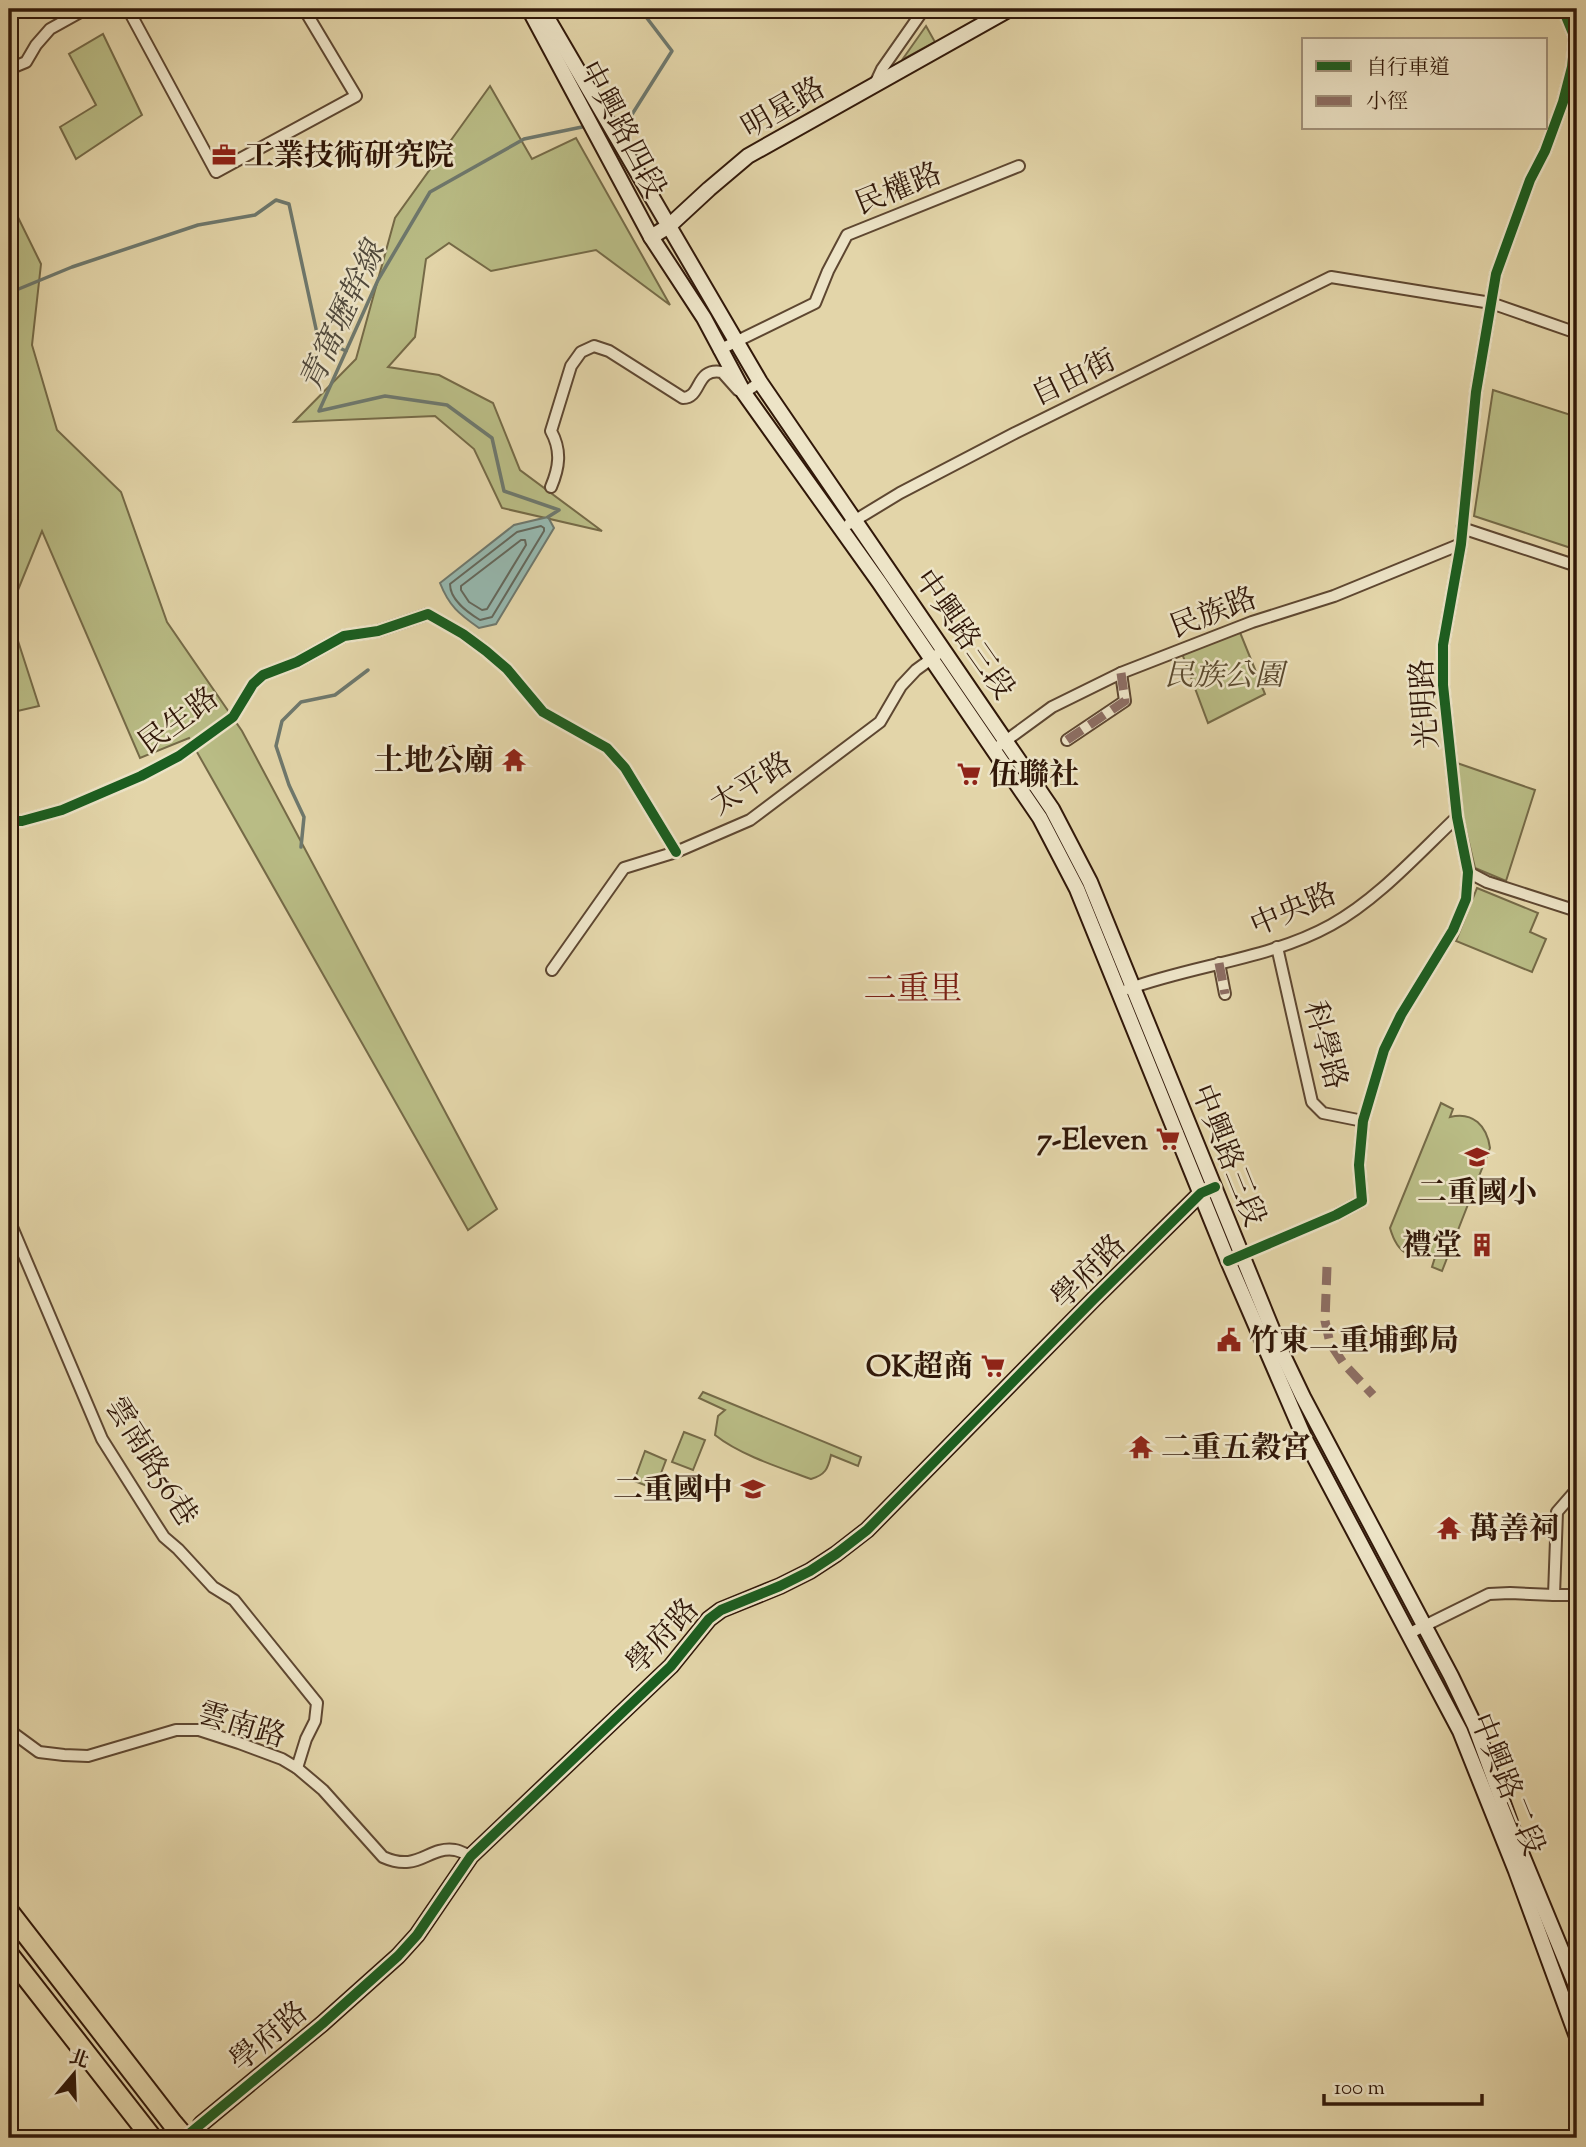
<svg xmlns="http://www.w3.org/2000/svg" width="1586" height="2147" viewBox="0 0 1586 2147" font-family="'Sorts Mill Goudy','Noto Serif TC',serif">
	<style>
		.green { fill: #b9bc85; stroke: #756a47; stroke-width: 2 }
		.water { fill: #96b8af; stroke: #6e786d; stroke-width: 2 }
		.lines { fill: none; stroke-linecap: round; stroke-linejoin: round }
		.shore { stroke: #64685c; stroke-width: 2 }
		.stream { stroke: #6e786d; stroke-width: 3.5 }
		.street-casing { stroke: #5e4731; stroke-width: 14 }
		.secondary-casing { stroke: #311809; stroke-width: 18 }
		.highway-casing { stroke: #311809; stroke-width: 23 }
		.street { stroke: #ede4c7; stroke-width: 10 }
		.secondary { stroke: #ede4c7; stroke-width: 14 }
		.highway { stroke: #e3d5a9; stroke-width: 19 }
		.highway-bridge-casing { stroke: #311809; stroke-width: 23; stroke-linecap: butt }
		.highway-bridge { stroke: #e3d5a9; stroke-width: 19 }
		.quiet { stroke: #8d6e63; stroke-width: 9; stroke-dasharray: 18 9; stroke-linecap: butt }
		.cycleway-casing { stroke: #ede4c7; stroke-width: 15 }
		.cycleway { stroke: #1b5e20; stroke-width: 10 }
		.labels { text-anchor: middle; stroke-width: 5; stroke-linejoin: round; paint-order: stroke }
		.street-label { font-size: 30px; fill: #311809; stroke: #ede4c7 }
		.poi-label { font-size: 30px; font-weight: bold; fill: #311809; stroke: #ede4c7; text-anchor: start }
		.park-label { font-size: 30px; font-style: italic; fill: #5a492e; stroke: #ede4c7 }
		.water-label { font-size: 32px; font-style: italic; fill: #4f483b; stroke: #ede4c7 }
		.quarter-label { font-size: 33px; fill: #7a1f14; stroke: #ede4c7 }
	</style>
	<rect width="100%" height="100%" fill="#e3d5a9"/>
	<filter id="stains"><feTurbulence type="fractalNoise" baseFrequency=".00286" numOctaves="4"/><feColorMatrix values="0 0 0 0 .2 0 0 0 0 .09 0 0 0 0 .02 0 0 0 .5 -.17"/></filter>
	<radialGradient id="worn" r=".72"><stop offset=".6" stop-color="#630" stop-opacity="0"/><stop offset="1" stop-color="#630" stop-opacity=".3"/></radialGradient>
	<!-- green -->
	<g class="green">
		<polygon points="926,26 935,42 902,60"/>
		<polygon points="103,34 142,115 76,159 60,127 96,105 69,54"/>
		<polygon points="490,86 532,159 576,138 670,305 596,250 491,271 449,243 426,259 415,337 388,367 439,375 493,403 520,470 602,531 502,508 474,449 435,416 294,422 356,359 395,218"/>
		<polygon points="9,199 41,264 32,345 57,430 121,492 167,622 242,731 497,1209 468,1230 189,738 140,758 42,531 9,612"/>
		<polygon points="1493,390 1577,417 1577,550 1474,516"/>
		<polygon points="9,613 39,706 9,713"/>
		<polygon points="1237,625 1265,694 1208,723 1180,648"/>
		<polygon points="1457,763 1535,790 1506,881 1475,868 1462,813"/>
		<polygon points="1477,888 1538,913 1530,932 1546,939 1532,972 1456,941"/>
		<path d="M 1441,1103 L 1453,1109 L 1450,1117 C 1473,1111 1487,1126 1490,1148 L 1442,1271 L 1432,1267 L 1436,1254 C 1411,1259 1398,1256 1390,1228 Z"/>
		<path d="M 703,1392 L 861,1457 L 858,1466 L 831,1455 C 828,1469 825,1475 811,1479 C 781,1468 740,1455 715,1435 L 718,1416 L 725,1410 L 699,1398 Z"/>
		<polygon points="684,1432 705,1440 693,1470 672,1462"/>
		<polygon points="645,1451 666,1460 655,1489 634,1481"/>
	</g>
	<!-- water -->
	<path class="water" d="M 548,517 L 554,528 L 496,624 L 479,628 C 459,614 449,606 440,583 L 514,525 Z"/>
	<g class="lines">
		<!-- shore -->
		<g class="shore">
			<path d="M 541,526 L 544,528 L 544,531 L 492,617 L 480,620 C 467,612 450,600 450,584 L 517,532 Z"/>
			<polygon points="521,540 525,540 526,545 487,609 482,610 469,602 461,590 461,586"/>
		</g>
		<!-- stream -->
		<g class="stream">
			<polyline points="613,121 631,116 672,51 640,9"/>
			<polyline points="9,293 72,267 198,225 255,215 276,200 289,204 318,338 346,351"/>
			<polyline points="548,517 559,510 504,491 492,438 447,405 385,396 319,411 378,280 430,192 524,139 582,127"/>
			<polyline points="301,847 304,817 289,785 276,746 282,721 301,702 335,695 368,670"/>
		</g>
		<!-- street casing -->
		<g class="street-casing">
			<g id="street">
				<polyline points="128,9 216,172 356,96 304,9"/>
				<polyline points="9,69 26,62 36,45 50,29 86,9"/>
				<polyline points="875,84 882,69 924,9"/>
				<polyline points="719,350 815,303 828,271 847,235 1019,166"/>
				<path d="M 551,487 C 559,468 562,451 551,431 L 571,366 L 581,352 L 594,346 L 609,351 L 683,398 C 702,398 695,367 722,372 L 738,390 L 744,393 L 760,382"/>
				<polyline points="849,524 900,493 1015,433 1331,277 1491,303 1577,333"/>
				<polyline points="1462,528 1577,566"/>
				<polyline points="1067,740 1125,701 1121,673"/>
				<polyline points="1000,745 1052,707 1121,673 1252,622 1334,596 1461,544"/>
				<polyline points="9,821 22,821 62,810 141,776 179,756 233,717 253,684 263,675 297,662 344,636 378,631 428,614 463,634 486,651 507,669 543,712 607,748 625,768 676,852"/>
				<polyline points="1468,872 1487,882 1577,911"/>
				<polyline points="1277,947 1312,1102 1323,1113 1363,1121"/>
				<polyline points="1219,963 1225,994"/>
				<polyline points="552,970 624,868 676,852 750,820 880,722 901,686 916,670 938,654"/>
				<path d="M 1128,989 C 1193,965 1270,959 1331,925 C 1377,900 1419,853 1457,817"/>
				<polyline points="9,1220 102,1439 153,1520 164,1537 178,1549 213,1587 234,1600 317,1703 315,1721 306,1739 297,1768"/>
				<polyline points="1228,1261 1336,1215 1362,1201 1359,1165 1363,1121 1384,1050 1401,1015 1453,930 1466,899 1468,872 1457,817 1443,685 1443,645 1461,544 1476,392 1496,274 1530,180 1545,151 1563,102 1572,67 1575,38 1563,9"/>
				<polyline points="1554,1595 1557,1512 1577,1489"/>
				<polyline points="1410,1633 1489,1594 1510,1593 1554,1595 1577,1595"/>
				<path d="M 9,1730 L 39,1752 L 64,1755 L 88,1756 L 176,1730 L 199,1730 L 239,1743 L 282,1759 L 297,1768 L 323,1790 L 383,1857 C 419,1873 427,1846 455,1850 C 460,1851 466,1854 471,1856"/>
			</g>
		</g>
		<!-- secondary casing -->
		<g class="secondary-casing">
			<g id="secondary">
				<polyline points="529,9 651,237 704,318 744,393 879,582 1040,818 1077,889 1228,1261 1305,1439 1460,1731 1516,1871 1577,2037"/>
				<polyline points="542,9 760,382 1052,809 1090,882 1281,1351 1303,1397 1451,1676 1475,1726 1522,1855 1577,1988"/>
				<polyline points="651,237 669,226 709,189 748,156 1010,9"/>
				<polyline points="201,2124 322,2024 398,1956 417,1935 471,1856 671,1666 709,1619 721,1610 780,1586 810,1571 836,1554 867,1530 1094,1299 1201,1193 1207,1190"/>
			</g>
		</g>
		<!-- highway casing -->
		<g class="highway-casing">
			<g id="highway">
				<polyline points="9,1912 173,2124"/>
				<polyline points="9,1955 152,2138"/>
			</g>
		</g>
		<!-- street -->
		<use href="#street" class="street"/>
		<!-- secondary -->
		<use href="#secondary" class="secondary"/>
		<!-- highway -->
		<use href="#highway" class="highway"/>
		<!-- highway-bridge casing -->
		<g class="highway-bridge-casing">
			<polyline id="highway-bridge" points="173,2124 185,2138"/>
		</g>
		<!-- highway-bridge -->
		<use href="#highway-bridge" class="highway-bridge"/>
		<!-- quiet -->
		<g class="quiet">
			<polyline points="1067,740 1125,701 1121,673"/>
			<polyline points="1219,963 1225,994"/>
			<polyline points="1327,1267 1325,1321 1330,1343 1344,1364 1373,1395"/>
		</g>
		<!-- cycleway casing -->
		<g class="cycleway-casing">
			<g id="cycleway">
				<polyline points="9,821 22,821 62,810 141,776 179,756 233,717 253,684 263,675 297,662 344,636 378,631 428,614 463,634 486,651 507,669 543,712 607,748 625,768 676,852"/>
				<polyline points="1228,1261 1336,1215 1362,1201 1359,1165 1363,1121 1384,1050 1401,1015 1453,930 1466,899 1468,872 1457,817 1443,685 1443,645 1461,544 1476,392 1496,274 1530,180 1545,151 1563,102 1572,67 1575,38 1563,9"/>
				<polyline points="184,2138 322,2024 398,1956 417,1935 471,1856 671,1666 709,1619 721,1610 780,1586 810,1571 836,1554 867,1530 1094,1299 1201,1193 1215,1187"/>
			</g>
		</g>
		<!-- cycleway -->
		<use href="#cycleway" class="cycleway"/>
	</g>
	<!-- icons -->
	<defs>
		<g id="office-bare" transform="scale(1.89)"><path d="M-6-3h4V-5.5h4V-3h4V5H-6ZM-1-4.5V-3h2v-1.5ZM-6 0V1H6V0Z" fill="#8f2418" stroke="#ede4c7" stroke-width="2.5" paint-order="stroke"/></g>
		<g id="temple-bare" transform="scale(1.89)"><path d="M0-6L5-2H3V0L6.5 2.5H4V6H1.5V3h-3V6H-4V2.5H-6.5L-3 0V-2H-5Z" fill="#8f2418" stroke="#ede4c7" stroke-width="2.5" paint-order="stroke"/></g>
		<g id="supermarket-bare" transform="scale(1.89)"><path d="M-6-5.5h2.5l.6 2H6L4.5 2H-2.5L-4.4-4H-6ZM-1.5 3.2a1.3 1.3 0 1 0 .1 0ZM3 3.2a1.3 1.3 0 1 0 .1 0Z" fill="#8f2418" stroke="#ede4c7" stroke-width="2.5" paint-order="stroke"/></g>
		<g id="school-bare" transform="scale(1.89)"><path d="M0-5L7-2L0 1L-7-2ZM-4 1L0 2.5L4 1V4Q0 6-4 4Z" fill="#8f2418" stroke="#ede4c7" stroke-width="2.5" paint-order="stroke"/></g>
		<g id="building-bare" transform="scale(1.89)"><path d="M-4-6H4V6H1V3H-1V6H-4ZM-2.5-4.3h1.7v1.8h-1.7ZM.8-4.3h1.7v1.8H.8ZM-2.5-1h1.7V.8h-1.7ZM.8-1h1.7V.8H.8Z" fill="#8f2418" stroke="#ede4c7" stroke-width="2.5" paint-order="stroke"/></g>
		<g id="civic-bare" transform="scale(1.89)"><path d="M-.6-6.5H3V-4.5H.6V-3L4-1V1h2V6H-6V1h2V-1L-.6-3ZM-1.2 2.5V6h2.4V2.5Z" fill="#8f2418" stroke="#ede4c7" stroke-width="2.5" paint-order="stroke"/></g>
	</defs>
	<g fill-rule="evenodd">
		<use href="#office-bare" x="224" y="155"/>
		<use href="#temple-bare" x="514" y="760"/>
		<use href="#supermarket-bare" x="969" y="774"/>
		<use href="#supermarket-bare" x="1168" y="1139"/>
		<use href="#school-bare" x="1477" y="1157"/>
		<use href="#building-bare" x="1482" y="1245"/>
		<use href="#civic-bare" x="1229" y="1340"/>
		<use href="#supermarket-bare" x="993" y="1366"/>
		<use href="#temple-bare" x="1141" y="1447"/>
		<use href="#school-bare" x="753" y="1489"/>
		<use href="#temple-bare" x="1449" y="1528"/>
	</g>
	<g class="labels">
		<!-- street labels -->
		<g class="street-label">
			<text transform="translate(783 107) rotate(-30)" y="10">明星路</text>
			<text transform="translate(623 129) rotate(62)" y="10">中興路四段</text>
			<text transform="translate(898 188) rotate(-22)" y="10">民權路</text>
			<text transform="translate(1073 377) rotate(-26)" y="10">自由街</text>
			<text transform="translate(1213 612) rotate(-21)" y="10">民族路</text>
			<text transform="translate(965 634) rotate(55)" y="10">中興路三段</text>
			<text transform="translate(1424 704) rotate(-94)" y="10">光明路</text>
			<text transform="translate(178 720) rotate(-36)" y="10">民生路</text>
			<text transform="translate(751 783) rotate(-32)" y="10">太平路</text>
			<text transform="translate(1293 909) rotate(-23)" y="10">中央路</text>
			<text transform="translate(1326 1045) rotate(75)" y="10">科學路</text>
			<text transform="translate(1229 1155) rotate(68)" y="10">中興路三段</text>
			<text transform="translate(1088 1271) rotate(-45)" y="10">學府路</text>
			<text transform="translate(152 1461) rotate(58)" y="10">雲南路56巷</text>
			<text transform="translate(662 1636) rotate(-47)" y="10">學府路</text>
			<text transform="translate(242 1724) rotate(17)" y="10">雲南路</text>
			<text transform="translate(1508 1784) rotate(68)" y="10">中興路二段</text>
			<text transform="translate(268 2036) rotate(-40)" y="10">學府路</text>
		</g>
		<!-- poi labels -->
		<g class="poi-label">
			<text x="244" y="165">工業技術研究院</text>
			<text x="494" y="770" text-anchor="end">土地公廟</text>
			<text x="989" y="784">伍聯社</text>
			<text x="1148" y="1149" text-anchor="end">7-Eleven</text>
			<text x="1477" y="1202" text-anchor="middle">二重國小</text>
			<text x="1462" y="1255" text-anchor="end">禮堂</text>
			<text x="1249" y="1350">竹東二重埔郵局</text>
			<text x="973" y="1376" text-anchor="end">OK超商</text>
			<text x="1161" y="1457">二重五穀宮</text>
			<text x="733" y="1499" text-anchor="end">二重國中</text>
			<text x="1469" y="1538">萬善祠</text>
		</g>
		<!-- park labels -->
		<g class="park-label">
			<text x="1224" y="685">民族公園</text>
		</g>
		<!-- water labels -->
		<g class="water-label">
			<text transform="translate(341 316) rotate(-65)" y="11">青窩壢幹線</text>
		</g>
		<!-- quarter labels -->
		<g class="quarter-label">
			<text x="913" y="999">二重里</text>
		</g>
	</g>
	<!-- margin -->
	<rect width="1586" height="2147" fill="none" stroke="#e3d5a9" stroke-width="35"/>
	<rect x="10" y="10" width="1565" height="2126" fill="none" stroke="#311809" stroke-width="3.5"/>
	<rect x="18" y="18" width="1551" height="2112" fill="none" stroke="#311809" stroke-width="2"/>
	<!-- legend -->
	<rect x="1302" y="38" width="245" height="91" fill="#ede4c7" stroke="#a2927b" stroke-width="2"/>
	<rect x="1316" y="61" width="35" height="10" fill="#1b5e20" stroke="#a2927b" stroke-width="2"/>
	<text x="1366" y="74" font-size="21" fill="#311809">自行車道</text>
	<rect x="1316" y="96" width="35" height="10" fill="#8d6e63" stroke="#a2927b" stroke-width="2"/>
	<text x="1366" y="108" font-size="21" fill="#311809">小徑</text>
	<!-- north arrow -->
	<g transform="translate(74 2074) rotate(19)" stroke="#ede4c7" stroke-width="5" paint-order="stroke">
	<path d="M0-5L12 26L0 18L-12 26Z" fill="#311809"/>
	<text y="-10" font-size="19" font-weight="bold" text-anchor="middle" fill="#311809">北</text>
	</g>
	<!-- scale -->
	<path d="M1324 2094v10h158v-10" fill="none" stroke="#311809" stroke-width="3.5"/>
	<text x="1334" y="2094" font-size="21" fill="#311809" stroke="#ede4c7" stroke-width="5" paint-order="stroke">100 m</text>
	<rect width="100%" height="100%" filter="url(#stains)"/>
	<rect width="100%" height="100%" fill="url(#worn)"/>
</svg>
